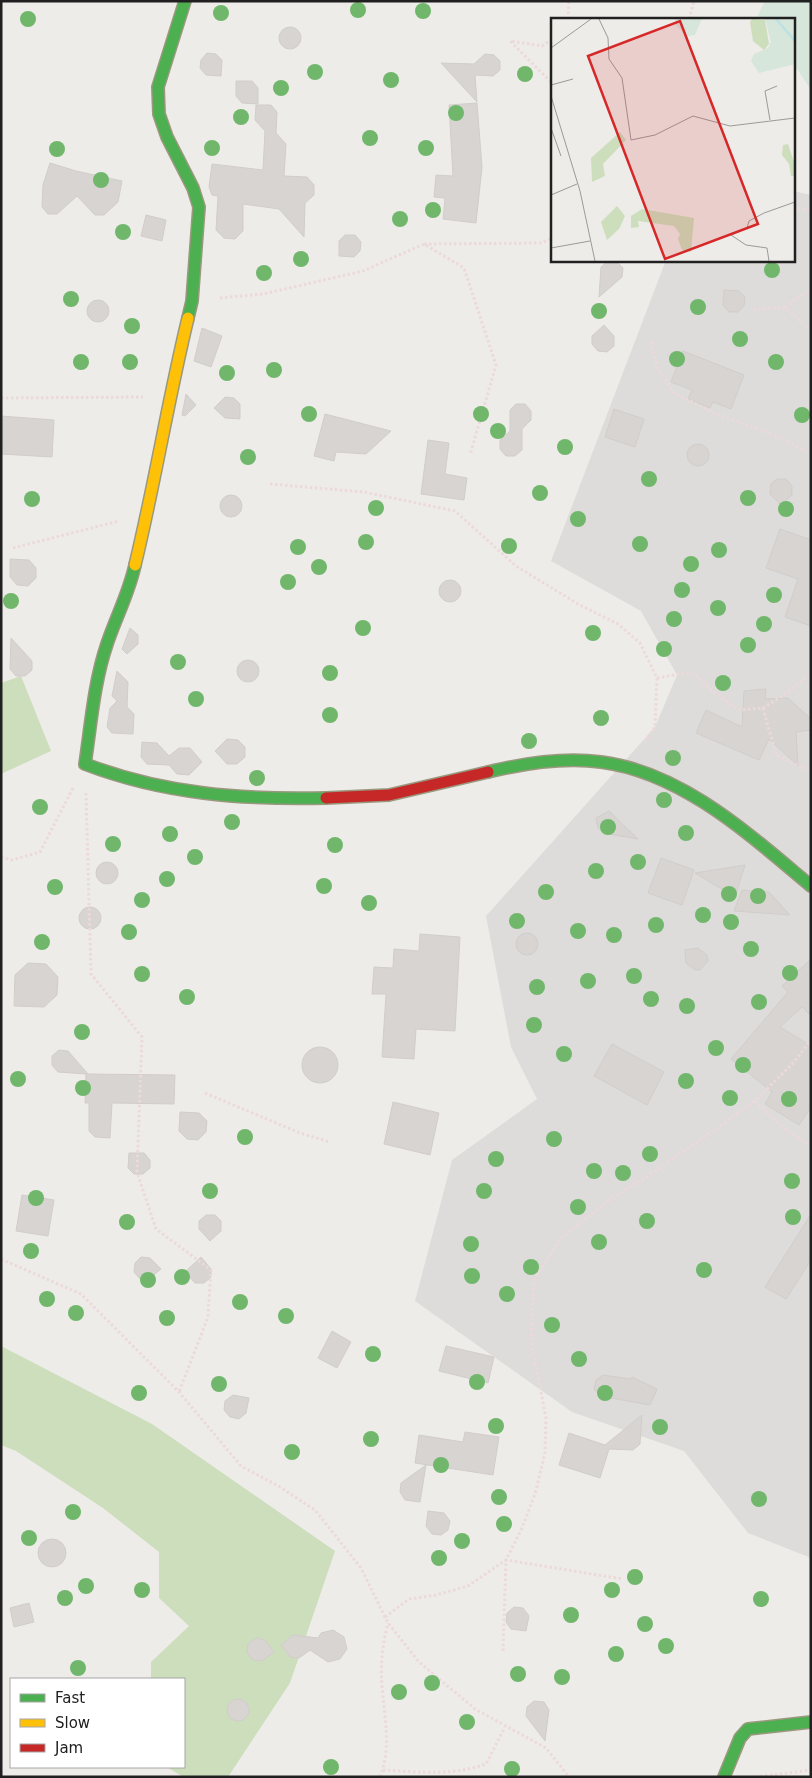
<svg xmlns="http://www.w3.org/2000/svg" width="812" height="1778" viewBox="0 0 812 1778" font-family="'DejaVu Sans',sans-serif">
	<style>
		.residential { fill: #dddcda }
		.forest { fill: #ccdebc }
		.wetland { fill: #d6e6db }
		.building { fill: #d7d4d2; stroke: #d2cdca }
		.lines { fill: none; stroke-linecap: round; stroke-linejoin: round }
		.fast-casing { stroke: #9a997f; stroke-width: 14 }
		.slow-casing { stroke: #9a997f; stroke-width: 14 }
		.jam-casing { stroke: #9a997f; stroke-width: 14 }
		.path { stroke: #ecd9da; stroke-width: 3; stroke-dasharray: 2.5 2.5; stroke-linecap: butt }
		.fast { stroke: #4caf50; stroke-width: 11 }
		.slow { stroke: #ffc107; stroke-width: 11 }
		.jam { stroke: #c62828; stroke-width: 11 }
		.tree { fill: #70b66b }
		.inset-river { fill: none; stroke: #bae1e4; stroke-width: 2.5 }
		.inset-road { fill: none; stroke: #9c9a99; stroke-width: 1 }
		.view { fill: #d62828; fill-opacity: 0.15; stroke: #d62828; stroke-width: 2.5 }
		.inset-edge { fill: none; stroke: #202020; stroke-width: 2.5 }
	</style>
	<rect width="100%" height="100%" fill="#eeece9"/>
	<!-- residential -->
	<polygon class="residential" points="793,191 811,195 811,1558 748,1533 684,1451 572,1412 415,1301 452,1160 537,1099 511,1047 486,916 655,727 677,675 641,611 551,561 666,260 793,260"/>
	<!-- forest -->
	<g class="forest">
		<polygon points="21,676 51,751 1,774 1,683"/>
		<polygon points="1,1346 152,1424 335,1551 290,1683 228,1777 183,1777 167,1767 184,1767 184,1679 151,1679 151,1662 189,1626 159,1598 159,1552 103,1508 16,1451 1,1445"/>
	</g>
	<!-- wetland -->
	<polygon class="wetland" points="765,1 811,1 811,90 793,63 793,19 761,19 758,15"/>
	<!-- building -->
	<g class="building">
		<circle cx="290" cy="38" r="11"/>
		<polygon points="207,53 216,54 222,60 221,76 206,75 200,68 201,60"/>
		<polygon points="485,54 494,55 500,61 500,70 493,76 475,75 477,102 441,63 474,64"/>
		<polygon points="236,81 252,81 258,88 258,104 242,103 236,96"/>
		<polygon points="477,103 482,167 476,223 443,219 445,198 434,197 436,175 453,176 449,105"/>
		<polygon points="256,105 271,105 277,112 276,133 286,144 284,176 307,177 314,185 314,195 305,203 304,237 279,209 243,204 243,231 235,239 224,238 216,230 218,196 212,195 209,187 212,164 263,170 265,131 255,120"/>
		<polygon points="50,163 76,171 122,181 118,202 104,215 95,215 77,196 57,214 48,214 42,207 43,185"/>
		<polygon points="146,215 166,220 162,241 141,236"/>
		<polygon points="345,235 355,235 361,242 360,251 354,257 339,256 339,241"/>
		<polygon points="608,261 616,261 623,268 622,277 599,297 601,267"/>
		<polygon points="724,290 739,291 745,297 744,306 738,312 729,312 723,305"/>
		<circle cx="98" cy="311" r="11"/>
		<polygon points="604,325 614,336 614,346 607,352 598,351 592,344 592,336"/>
		<polygon points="202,328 222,336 211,367 194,361"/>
		<polygon points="683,351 744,375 731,409 713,402 710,408 688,399 692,390 671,382"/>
		<polygon points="186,394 196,405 185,416 182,415"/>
		<polygon points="225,397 234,398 240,404 240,419 225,418 214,408"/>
		<polygon points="516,404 525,404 531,411 531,420 522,429 522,450 515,456 506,456 500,449 500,440 510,431 510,410"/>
		<polygon points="614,409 644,419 635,447 605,437"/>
		<polygon points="325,414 391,431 366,454 336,452 334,461 314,456"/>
		<polygon points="1,416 54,420 52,457 1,454"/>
		<polygon points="428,440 449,443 445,474 467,478 464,500 421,494"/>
		<circle cx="698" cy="455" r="11"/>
		<polygon points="777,479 786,479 792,486 792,495 781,505 770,494 771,484"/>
		<circle cx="231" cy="506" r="11"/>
		<polygon points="780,529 811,540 811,626 785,617 798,579 766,568"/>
		<polygon points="10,559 29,560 36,568 36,578 28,586 17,585 10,577"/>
		<circle cx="450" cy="591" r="11"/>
		<polygon points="130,628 138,635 138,644 127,654 122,649"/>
		<polygon points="11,638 32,661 32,670 25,676 16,676 10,669"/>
		<circle cx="248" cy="671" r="11"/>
		<polygon points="117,671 128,682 127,707 134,714 133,734 112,733 107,727 110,708 117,701 112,696"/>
		<polygon points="766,689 765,699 788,698 811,719 811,730 796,732 798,766 769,739 759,760 696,733 706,710 742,727 744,691"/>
		<polygon points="227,739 238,740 245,747 245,757 237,764 227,764 215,751"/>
		<polygon points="142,742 157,743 169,756 179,748 190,748 202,762 189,775 177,774 169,765 147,764 141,757"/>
		<polygon points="609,811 638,839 603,833 598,828 596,818"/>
		<polygon points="661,858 694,870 682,905 648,893"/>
		<circle cx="107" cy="873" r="11"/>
		<polygon points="745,865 735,897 695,873"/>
		<polygon points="742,890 769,892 790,915 734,911"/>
		<circle cx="90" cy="918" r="11"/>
		<circle cx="527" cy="944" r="11"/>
		<polygon points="420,934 460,937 455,1031 416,1029 414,1059 382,1057 386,994 372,994 374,967 393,968 394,949 419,951"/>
		<polygon points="698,948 707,955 708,961 700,970 695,970 686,963 685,950"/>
		<polygon points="811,959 811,1016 802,1007 780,1027 811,1046 811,1107 799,1125 765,1104 772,1092 731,1059 788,992 782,986"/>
		<polygon points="28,963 46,964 58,977 57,995 44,1007 14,1006 15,975"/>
		<polygon points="612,1044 664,1072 647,1105 594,1076"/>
		<circle cx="320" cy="1065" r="18"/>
		<polygon points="59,1050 68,1051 88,1074 175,1075 174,1104 112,1103 110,1138 95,1137 89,1131 89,1103 85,1103 86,1074 58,1072 52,1065 52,1056"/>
		<polygon points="393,1102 439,1113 430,1155 384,1144"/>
		<polygon points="180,1112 199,1113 207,1121 206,1132 198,1140 187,1139 179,1131"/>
		<polygon points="129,1153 144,1153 150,1160 150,1168 143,1174 134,1174 128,1168"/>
		<polygon points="22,1195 54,1200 48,1236 16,1231"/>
		<polygon points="811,1214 811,1260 786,1299 765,1287"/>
		<polygon points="206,1215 215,1215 221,1221 221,1231 210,1241 199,1229 199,1221"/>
		<polygon points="141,1257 150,1258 161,1269 149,1279 140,1279 134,1272 135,1263"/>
		<polygon points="201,1257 211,1269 211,1277 204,1283 195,1283 185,1272"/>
		<polygon points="332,1331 351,1342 337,1368 318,1358"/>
		<polygon points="446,1346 494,1357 488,1383 439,1371"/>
		<polygon points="603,1375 631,1379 632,1377 657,1389 650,1405 600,1396 594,1389 596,1380"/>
		<polygon points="233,1395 249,1398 246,1413 239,1419 230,1417 224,1410 225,1401"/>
		<polygon points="642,1415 640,1444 633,1450 609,1449 600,1478 559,1465 569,1433 605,1445"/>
		<polygon points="465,1432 499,1437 493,1475 415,1463 419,1435 463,1442"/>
		<polygon points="426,1465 420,1502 405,1500 400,1492 401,1483"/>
		<polygon points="428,1511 444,1513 450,1521 448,1530 441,1535 432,1534 426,1526"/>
		<circle cx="52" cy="1553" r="14"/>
		<polygon points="29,1603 34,1622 14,1627 10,1608"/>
		<polygon points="514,1607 523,1608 529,1616 526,1631 511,1629 506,1622 507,1613"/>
		<polygon points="333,1630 344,1637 347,1649 340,1659 328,1662 310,1650 299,1658 290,1657 281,1645 293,1635 318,1638 321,1633"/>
		<polygon points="256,1638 265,1640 274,1652 262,1661 253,1660 247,1653 248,1644"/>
		<circle cx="238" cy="1710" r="11"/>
		<polygon points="534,1701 544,1702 549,1710 545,1741 526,1716 527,1707"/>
	</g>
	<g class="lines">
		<!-- fast casing -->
		<g class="fast-casing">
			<g id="fast">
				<polyline points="185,1 158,87 159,114 167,137 193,188 199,207 192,301 188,318"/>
				<path d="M 135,565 C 129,593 116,617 107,644 C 94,682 91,724 85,764 C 163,794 243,800 326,798"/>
				<path d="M 488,772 C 525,763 564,757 601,762 C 682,772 751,836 811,886"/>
				<polyline points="724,1777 740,1738 748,1729 811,1722"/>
			</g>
		</g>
		<!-- slow casing -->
		<g class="slow-casing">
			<path id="slow" d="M 135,565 C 155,483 168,400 188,318"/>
		</g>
		<!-- jam casing -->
		<g class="jam-casing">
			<polyline id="jam" points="326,798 389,795 488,772"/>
		</g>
		<!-- path -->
		<g class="path">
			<polyline points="568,19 569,1"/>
			<polyline points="689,19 694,1"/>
			<polyline points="552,39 542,46 510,41 552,83"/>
			<polyline points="793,208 811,210"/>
			<polyline points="424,244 541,243 552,238"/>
			<polyline points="220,298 263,294 363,271 424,244 464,268 496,365 470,455"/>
			<polyline points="785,307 811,289"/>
			<polyline points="753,310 785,307 811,331"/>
			<polyline points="651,342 657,367 674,393 714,413 779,437 811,454"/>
			<polyline points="1,398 143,397"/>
			<polyline points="270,484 364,492 455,511 516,566 578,604 618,624 640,643 657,678 655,727 643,744"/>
			<polyline points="13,548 119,521"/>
			<polyline points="657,678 692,672 710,689 739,710 763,708 787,693 811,673"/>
			<polyline points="763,708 776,755 804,768 811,769"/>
			<polyline points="86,793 91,974 142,1037 137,1172 156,1229 211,1270 208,1317 179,1392"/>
			<polyline points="1,857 12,860 40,852 73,788"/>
			<polyline points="205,1093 300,1133 330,1142"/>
			<polyline points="755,1101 781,1126 811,1146"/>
			<polyline points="1,1259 81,1294 179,1392 241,1466 280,1487 315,1510 361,1568 388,1623 419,1662 475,1709 546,1748 569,1777"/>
			<polyline points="385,1617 409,1599 436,1595 468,1586 506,1560 522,1528 535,1494 545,1453 546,1418 531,1340 534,1281 559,1240 613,1197 650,1175 755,1101 794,1062 811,1040"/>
			<polyline points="503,1651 506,1560 623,1579"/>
			<path d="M 383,1770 C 417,1772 453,1776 486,1764 L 505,1727"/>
			<path d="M 380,1777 C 392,1747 384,1716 382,1685 C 380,1664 383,1643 388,1623"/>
			<polyline points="755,1777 811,1770"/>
		</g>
		<!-- fast -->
		<use href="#fast" class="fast"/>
		<!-- slow -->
		<use href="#slow" class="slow"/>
		<!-- jam -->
		<use href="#jam" class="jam"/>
	</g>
	<!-- trees -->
	<g class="tree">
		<circle cx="358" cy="10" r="8"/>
		<circle cx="423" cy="11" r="8"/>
		<circle cx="221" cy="13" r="8"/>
		<circle cx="28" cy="19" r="8"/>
		<circle cx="315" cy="72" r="8"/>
		<circle cx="525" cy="74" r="8"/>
		<circle cx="391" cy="80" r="8"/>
		<circle cx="281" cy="88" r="8"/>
		<circle cx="456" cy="113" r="8"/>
		<circle cx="241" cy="117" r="8"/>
		<circle cx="370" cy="138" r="8"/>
		<circle cx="212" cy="148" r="8"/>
		<circle cx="426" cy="148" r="8"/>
		<circle cx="57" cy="149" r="8"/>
		<circle cx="101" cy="180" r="8"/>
		<circle cx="433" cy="210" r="8"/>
		<circle cx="400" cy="219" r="8"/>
		<circle cx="123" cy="232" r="8"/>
		<circle cx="301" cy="259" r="8"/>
		<circle cx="772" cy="270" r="8"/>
		<circle cx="264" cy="273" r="8"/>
		<circle cx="71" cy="299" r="8"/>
		<circle cx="698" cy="307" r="8"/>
		<circle cx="599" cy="311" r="8"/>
		<circle cx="132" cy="326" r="8"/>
		<circle cx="740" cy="339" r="8"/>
		<circle cx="677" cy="359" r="8"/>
		<circle cx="81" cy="362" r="8"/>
		<circle cx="130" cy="362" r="8"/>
		<circle cx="776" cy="362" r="8"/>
		<circle cx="274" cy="370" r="8"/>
		<circle cx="227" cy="373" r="8"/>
		<circle cx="309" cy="414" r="8"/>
		<circle cx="481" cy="414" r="8"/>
		<circle cx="802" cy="415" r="8"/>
		<circle cx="498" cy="431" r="8"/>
		<circle cx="565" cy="447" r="8"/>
		<circle cx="248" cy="457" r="8"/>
		<circle cx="649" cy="479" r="8"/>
		<circle cx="540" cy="493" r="8"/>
		<circle cx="748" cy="498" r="8"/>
		<circle cx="32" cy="499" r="8"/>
		<circle cx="376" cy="508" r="8"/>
		<circle cx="786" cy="509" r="8"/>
		<circle cx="578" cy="519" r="8"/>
		<circle cx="366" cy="542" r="8"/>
		<circle cx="640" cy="544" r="8"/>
		<circle cx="509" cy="546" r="8"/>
		<circle cx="298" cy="547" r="8"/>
		<circle cx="719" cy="550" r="8"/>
		<circle cx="691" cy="564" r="8"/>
		<circle cx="319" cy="567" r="8"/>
		<circle cx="288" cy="582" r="8"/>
		<circle cx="682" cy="590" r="8"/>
		<circle cx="774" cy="595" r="8"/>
		<circle cx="11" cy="601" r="8"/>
		<circle cx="718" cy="608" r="8"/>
		<circle cx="674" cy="619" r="8"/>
		<circle cx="764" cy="624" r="8"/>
		<circle cx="363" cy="628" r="8"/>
		<circle cx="593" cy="633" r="8"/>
		<circle cx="748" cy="645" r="8"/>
		<circle cx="664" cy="649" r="8"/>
		<circle cx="178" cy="662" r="8"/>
		<circle cx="330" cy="673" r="8"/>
		<circle cx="723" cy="683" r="8"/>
		<circle cx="196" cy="699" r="8"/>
		<circle cx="330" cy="715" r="8"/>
		<circle cx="601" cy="718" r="8"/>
		<circle cx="529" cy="741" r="8"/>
		<circle cx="673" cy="758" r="8"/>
		<circle cx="257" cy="778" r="8"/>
		<circle cx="664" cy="800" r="8"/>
		<circle cx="40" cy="807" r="8"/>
		<circle cx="232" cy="822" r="8"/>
		<circle cx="608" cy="827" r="8"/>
		<circle cx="686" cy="833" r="8"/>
		<circle cx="170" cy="834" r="8"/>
		<circle cx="113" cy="844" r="8"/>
		<circle cx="335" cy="845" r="8"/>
		<circle cx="195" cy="857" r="8"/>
		<circle cx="638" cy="862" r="8"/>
		<circle cx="596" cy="871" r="8"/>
		<circle cx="167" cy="879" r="8"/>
		<circle cx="324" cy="886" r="8"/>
		<circle cx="55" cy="887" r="8"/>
		<circle cx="546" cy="892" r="8"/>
		<circle cx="729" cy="894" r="8"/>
		<circle cx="758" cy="896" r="8"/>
		<circle cx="142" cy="900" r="8"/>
		<circle cx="369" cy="903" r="8"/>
		<circle cx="703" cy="915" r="8"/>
		<circle cx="517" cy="921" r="8"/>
		<circle cx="731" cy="922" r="8"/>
		<circle cx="656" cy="925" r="8"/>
		<circle cx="578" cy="931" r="8"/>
		<circle cx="129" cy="932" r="8"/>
		<circle cx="614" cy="935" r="8"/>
		<circle cx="42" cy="942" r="8"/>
		<circle cx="751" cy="949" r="8"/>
		<circle cx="790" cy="973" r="8"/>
		<circle cx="142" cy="974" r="8"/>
		<circle cx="634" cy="976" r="8"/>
		<circle cx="588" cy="981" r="8"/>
		<circle cx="537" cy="987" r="8"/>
		<circle cx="187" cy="997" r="8"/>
		<circle cx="651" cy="999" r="8"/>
		<circle cx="759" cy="1002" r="8"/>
		<circle cx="687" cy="1006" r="8"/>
		<circle cx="534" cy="1025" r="8"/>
		<circle cx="82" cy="1032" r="8"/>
		<circle cx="716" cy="1048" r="8"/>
		<circle cx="564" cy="1054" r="8"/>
		<circle cx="743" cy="1065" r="8"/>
		<circle cx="18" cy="1079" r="8"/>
		<circle cx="686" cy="1081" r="8"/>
		<circle cx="83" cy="1088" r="8"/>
		<circle cx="730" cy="1098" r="8"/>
		<circle cx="789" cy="1099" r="8"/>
		<circle cx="245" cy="1137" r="8"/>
		<circle cx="554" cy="1139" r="8"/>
		<circle cx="650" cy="1154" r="8"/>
		<circle cx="496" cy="1159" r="8"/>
		<circle cx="594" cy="1171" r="8"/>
		<circle cx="623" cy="1173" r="8"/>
		<circle cx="792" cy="1181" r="8"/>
		<circle cx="210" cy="1191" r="8"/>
		<circle cx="484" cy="1191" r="8"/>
		<circle cx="36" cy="1198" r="8"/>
		<circle cx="578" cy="1207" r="8"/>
		<circle cx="793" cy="1217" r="8"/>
		<circle cx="647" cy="1221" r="8"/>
		<circle cx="127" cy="1222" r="8"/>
		<circle cx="599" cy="1242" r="8"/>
		<circle cx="471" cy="1244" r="8"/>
		<circle cx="31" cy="1251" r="8"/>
		<circle cx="531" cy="1267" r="8"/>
		<circle cx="704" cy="1270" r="8"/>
		<circle cx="472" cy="1276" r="8"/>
		<circle cx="182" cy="1277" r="8"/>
		<circle cx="148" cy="1280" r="8"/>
		<circle cx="507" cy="1294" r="8"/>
		<circle cx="47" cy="1299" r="8"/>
		<circle cx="240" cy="1302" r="8"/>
		<circle cx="76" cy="1313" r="8"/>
		<circle cx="286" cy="1316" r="8"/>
		<circle cx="167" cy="1318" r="8"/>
		<circle cx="552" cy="1325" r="8"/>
		<circle cx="373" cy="1354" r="8"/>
		<circle cx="579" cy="1359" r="8"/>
		<circle cx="477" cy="1382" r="8"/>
		<circle cx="219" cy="1384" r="8"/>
		<circle cx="139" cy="1393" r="8"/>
		<circle cx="605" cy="1393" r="8"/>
		<circle cx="496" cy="1426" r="8"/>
		<circle cx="660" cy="1427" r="8"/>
		<circle cx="371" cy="1439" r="8"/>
		<circle cx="292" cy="1452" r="8"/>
		<circle cx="441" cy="1465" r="8"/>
		<circle cx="499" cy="1497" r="8"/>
		<circle cx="759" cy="1499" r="8"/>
		<circle cx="73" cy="1512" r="8"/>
		<circle cx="504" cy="1524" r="8"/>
		<circle cx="29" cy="1538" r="8"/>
		<circle cx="462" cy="1541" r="8"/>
		<circle cx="439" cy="1558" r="8"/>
		<circle cx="635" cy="1577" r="8"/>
		<circle cx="86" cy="1586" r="8"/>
		<circle cx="142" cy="1590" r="8"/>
		<circle cx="612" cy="1590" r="8"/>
		<circle cx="65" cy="1598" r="8"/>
		<circle cx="761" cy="1599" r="8"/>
		<circle cx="571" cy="1615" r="8"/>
		<circle cx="645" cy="1624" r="8"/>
		<circle cx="666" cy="1646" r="8"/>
		<circle cx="616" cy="1654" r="8"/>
		<circle cx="78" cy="1668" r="8"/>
		<circle cx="518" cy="1674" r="8"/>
		<circle cx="562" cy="1677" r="8"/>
		<circle cx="432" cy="1683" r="8"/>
		<circle cx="399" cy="1692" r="8"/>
		<circle cx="467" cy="1722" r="8"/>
		<circle cx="331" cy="1767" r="8"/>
		<circle cx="512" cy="1769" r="8"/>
	</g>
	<!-- overview -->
	<g transform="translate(551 18)">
		<rect width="244" height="244" fill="#eeece9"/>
		<path d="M 201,1 L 214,2 L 218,26 L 213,32 L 202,23 L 199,4 ZM 69,114 L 75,122 L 52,146 L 54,158 L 41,164 L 40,140 ZM 237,126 L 244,147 L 244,158 L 240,158 L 238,146 L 231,137 L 232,127 ZM 66,188 L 74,198 L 68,211 L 56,222 L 50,204 ZM 91,191 L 143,200 L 140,234 L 131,232 L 127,221 L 129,216 L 123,208 L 87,203 L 88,209 L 80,210 L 80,198 Z" fill="#ccdebc"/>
		<path d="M 124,1 L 151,1 L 144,17 L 137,18 L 124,7 ZM 214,1 L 244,1 L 244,46 L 208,55 L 200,43 L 203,36 L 217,30 L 220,24 Z" fill="#d6e6db"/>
		<path class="inset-river" d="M 225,1 L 244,23"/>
		<path class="inset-road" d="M 48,1 L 57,20 L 58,41 L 71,60 L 80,122 L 104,117 L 142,98 L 179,108 L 244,100M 0,30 L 40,1M 0,67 L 22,61M 0,78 L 29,173 L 44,243M 219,102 L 214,73 L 226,68M 0,110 L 10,138M 0,177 L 26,166M 0,230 L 39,223M 218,243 L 216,230 L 195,227 L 180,217 L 196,210 L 198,203 L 213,195 L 244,184"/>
		<path class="view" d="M 129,3 L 207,206 L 114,241 L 37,38 Z"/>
		<rect width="244" height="244" class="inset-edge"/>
	</g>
	<!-- border -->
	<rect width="812" height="1778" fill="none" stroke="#202020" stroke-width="5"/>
	<!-- legend -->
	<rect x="10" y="1678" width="175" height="90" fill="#ffffff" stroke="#a6a6a6"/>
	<rect x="20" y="1694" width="25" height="8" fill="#4caf50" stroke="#a6a6a6"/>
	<text x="55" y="1703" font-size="15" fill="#202020">Fast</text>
	<rect x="20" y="1719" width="25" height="8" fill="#ffc107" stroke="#a6a6a6"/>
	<text x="55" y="1728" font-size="15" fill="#202020">Slow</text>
	<rect x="20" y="1744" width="25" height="8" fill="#c62828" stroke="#a6a6a6"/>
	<text x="55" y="1753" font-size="15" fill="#202020">Jam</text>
</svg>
